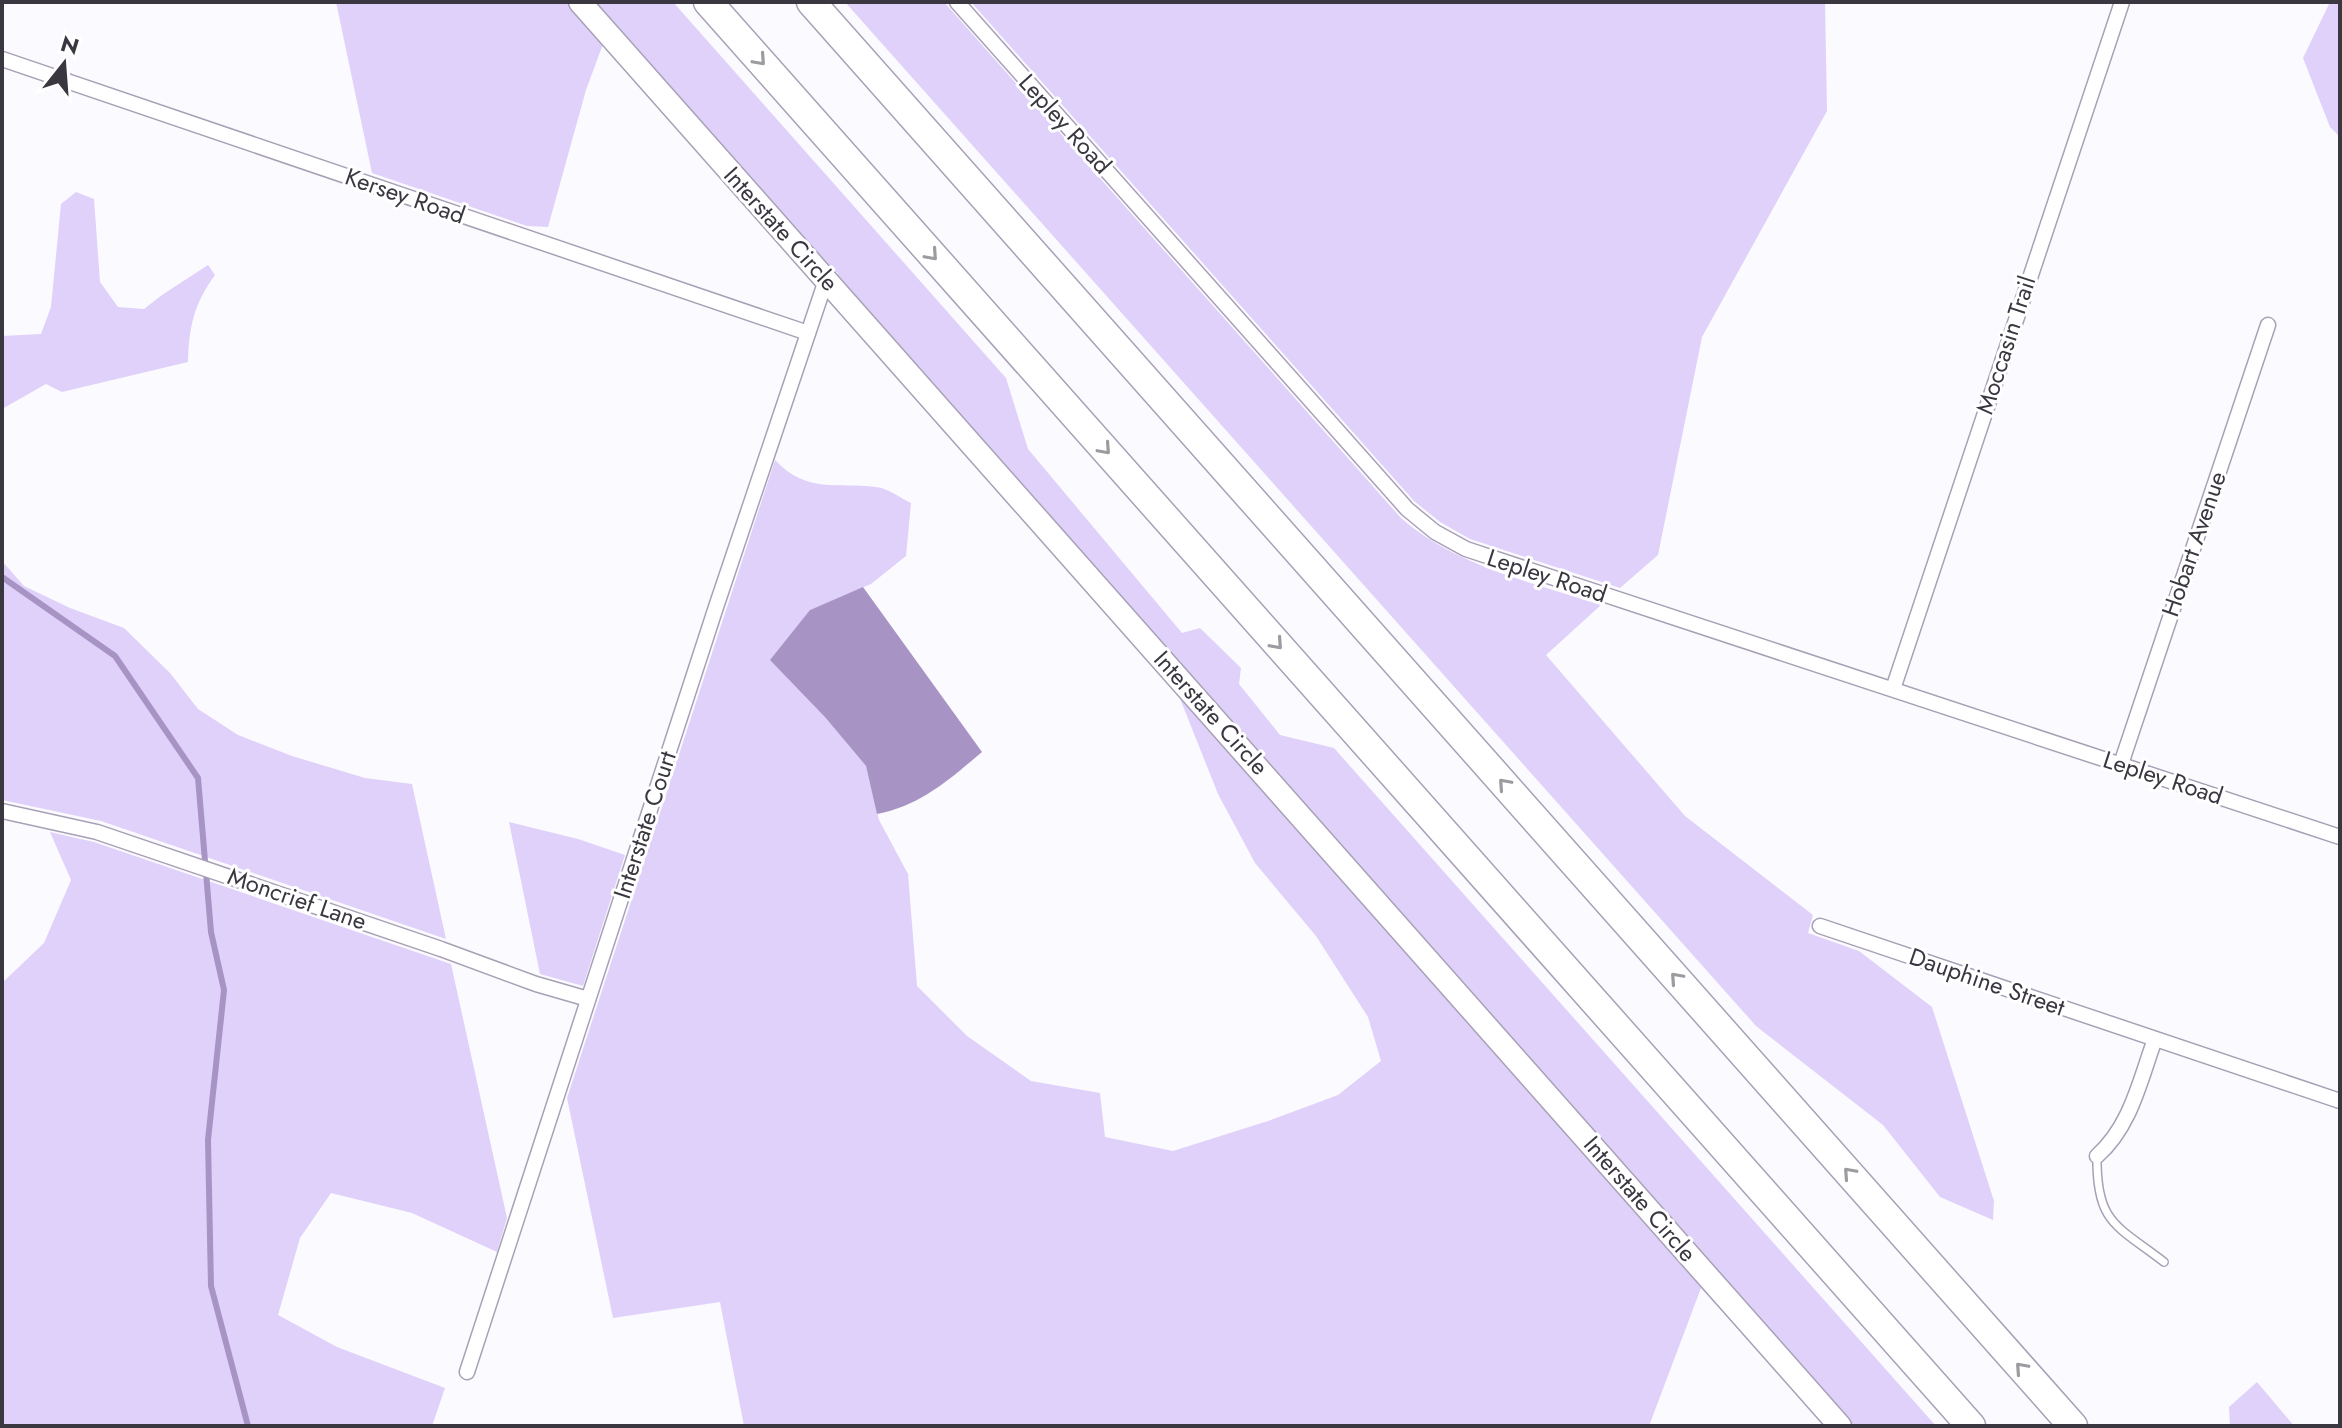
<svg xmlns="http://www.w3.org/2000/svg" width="2342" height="1428" viewBox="0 0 2342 1428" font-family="Jost,sans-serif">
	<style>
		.green { fill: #e0d1fb }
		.water { fill: #a794c5 }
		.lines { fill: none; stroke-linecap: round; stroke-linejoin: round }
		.stream { stroke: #a794c5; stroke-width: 6 }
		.lane-casing { stroke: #a8a1b6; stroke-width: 10 }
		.street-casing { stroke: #a8a1b6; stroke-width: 17 }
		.secondary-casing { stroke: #a8a1b6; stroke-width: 25 }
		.highway-casing { stroke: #a8a1b6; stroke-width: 31 }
		.lane { stroke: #fff; stroke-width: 7 }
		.street { stroke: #fff; stroke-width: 14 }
		.secondary { stroke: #fff; stroke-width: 22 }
		.highway { stroke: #fff; stroke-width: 28 }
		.oneway { stroke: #9d9ba0 }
		.labels { text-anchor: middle; stroke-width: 6; stroke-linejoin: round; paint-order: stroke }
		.street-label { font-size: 24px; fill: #3b3740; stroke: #fff }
	</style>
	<rect width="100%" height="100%" fill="#fbfafe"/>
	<!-- green -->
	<g class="green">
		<polygon points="336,2 567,2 603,44 586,90 548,227 527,226 372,173"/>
		<polygon points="594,2 673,2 1006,378 1028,449 1182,633 1200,628 1241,668 1239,684 1280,735 1334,748 1936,1426 1854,1426 837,277 838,273 831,270"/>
		<path d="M 845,2 L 944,2 L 1401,518 C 1457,567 1532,582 1601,605 L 1546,655 L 1685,816 L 1813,915 L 1808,933 L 1859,951 L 1932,1007 L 1994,1201 L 1993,1220 L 1940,1197 L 1883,1125 L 1756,1026 Z"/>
		<polygon points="971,2 1825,2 1827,111 1702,337 1658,555 1620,588 1470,539 1440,522 1414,501"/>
		<polygon points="2330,2 2340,2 2340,137 2330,127 2303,58"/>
		<path d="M 76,192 L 94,199 L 100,282 L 118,307 L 144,309 L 162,295 L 208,265 L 215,275 C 194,304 189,326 188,362 L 62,392 L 46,384 L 2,409 L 2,336 L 41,334 L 51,307 L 61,204 Z"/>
		<path d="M 775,460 C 807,494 836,482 876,487 C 888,488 900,498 911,503 L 906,556 L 871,584 L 810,610 L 824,716 L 866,766 L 879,820 L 908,874 L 917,986 L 967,1036 L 1031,1081 L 1100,1093 L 1105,1137 L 1173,1151 L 1268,1121 L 1338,1095 L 1381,1061 L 1368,1017 L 1316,936 L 1255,863 L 1218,794 L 1177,691 L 1826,1426 L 1701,1288 L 1649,1426 L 744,1426 L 720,1302 L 613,1318 L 567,1098 Z"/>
		<polygon points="2,561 24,586 70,608 124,628 170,673 198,709 238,735 292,756 365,778 412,784 446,939 101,821 2,800"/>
		<polygon points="509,822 578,839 625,855 583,986 540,974"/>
		<polygon points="50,832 94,842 451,964 507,1218 497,1252 412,1213 331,1193 300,1238 278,1315 337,1347 445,1388 432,1426 2,1426 2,983 44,943 71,880"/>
		<polygon points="2257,1382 2290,1421 2294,1426 2230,1426 2229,1407"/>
	</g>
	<!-- water -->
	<path class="water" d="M 863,587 L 982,752 C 950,779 920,806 877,814 L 866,766 L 824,716 L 770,660 L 810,610 Z"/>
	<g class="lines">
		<!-- stream -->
		<polyline class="stream" points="2,577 115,656 198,778 211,932 224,990 208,1140 211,1286 248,1426"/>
		<!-- lane casing -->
		<g class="lane-casing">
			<path id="lane" d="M 2097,1156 C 2096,1223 2116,1225 2164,1262"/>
		</g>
		<!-- street casing -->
		<g class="street-casing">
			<g id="street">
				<polyline points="957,2 1407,509 1435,532 1466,549 2340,837"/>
				<polyline points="2,59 808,333"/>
				<polyline points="1893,689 2122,2"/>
				<polyline points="2121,764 2268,325"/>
				<polyline points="2,811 97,832 441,949 536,984 588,999"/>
				<polyline points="1820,926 2340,1101"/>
				<path d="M 2097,1156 C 2131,1126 2140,1080 2155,1039"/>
				<polyline points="467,1372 716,607 826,280"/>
			</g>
		</g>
		<!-- secondary casing -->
		<g class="secondary-casing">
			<polyline id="secondary" points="580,2 1840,1426"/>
		</g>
		<!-- highway casing -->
		<g class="highway-casing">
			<g id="highway">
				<polyline points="708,2 1971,1426"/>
				<polyline points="811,2 2073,1426"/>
			</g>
		</g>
		<!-- lane -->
		<use href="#lane" class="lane"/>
		<!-- street -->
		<use href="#street" class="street"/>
		<!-- secondary -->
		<use href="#secondary" class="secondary"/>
		<!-- highway -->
		<use href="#highway" class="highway"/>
	</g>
	<!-- one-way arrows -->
	<defs><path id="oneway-chevron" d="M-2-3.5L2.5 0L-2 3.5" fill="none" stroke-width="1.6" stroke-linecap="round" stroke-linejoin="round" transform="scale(2)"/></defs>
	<g class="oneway">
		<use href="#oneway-chevron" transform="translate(760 60) rotate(48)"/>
		<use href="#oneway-chevron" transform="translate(932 255) rotate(48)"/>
		<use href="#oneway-chevron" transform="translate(1105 449) rotate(48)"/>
		<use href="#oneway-chevron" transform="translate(1277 644) rotate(48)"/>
		<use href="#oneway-chevron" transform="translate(1504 784) rotate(-132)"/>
		<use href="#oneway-chevron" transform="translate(1676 978) rotate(-132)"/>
		<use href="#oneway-chevron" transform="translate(1849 1173) rotate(-132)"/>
		<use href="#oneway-chevron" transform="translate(2021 1368) rotate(-132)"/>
	</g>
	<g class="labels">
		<!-- street labels -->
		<g class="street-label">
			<text transform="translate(1065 124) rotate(48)" y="8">Lepley Road</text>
			<text transform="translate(405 196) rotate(19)" y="8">Kersey Road</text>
			<text transform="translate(781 229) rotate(48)" y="8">Interstate Circle</text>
			<text transform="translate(2006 345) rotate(-72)" y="8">Moccasin Trail</text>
			<text transform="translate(2194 544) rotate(-71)" y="8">Hobart Avenue</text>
			<text transform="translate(1547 576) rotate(18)" y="8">Lepley Road</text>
			<text transform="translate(1211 713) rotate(48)" y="8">Interstate Circle</text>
			<text transform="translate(2163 778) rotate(18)" y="8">Lepley Road</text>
			<text transform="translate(645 825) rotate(-72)" y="8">Interstate Court</text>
			<text transform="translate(297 899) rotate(19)" y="8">Moncrief Lane</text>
			<text transform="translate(1987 982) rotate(19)" y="8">Dauphine Street</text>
			<text transform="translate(1640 1199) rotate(49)" y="8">Interstate Circle</text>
		</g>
	</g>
	<!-- border -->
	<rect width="2342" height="1428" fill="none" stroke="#3b3740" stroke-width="8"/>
	<!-- north arrow -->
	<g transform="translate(64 64) rotate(17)" stroke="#ffffff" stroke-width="6" paint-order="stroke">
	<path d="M0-6L14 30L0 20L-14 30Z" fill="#3b3740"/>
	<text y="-12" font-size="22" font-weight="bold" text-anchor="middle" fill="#3b3740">N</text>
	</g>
</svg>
